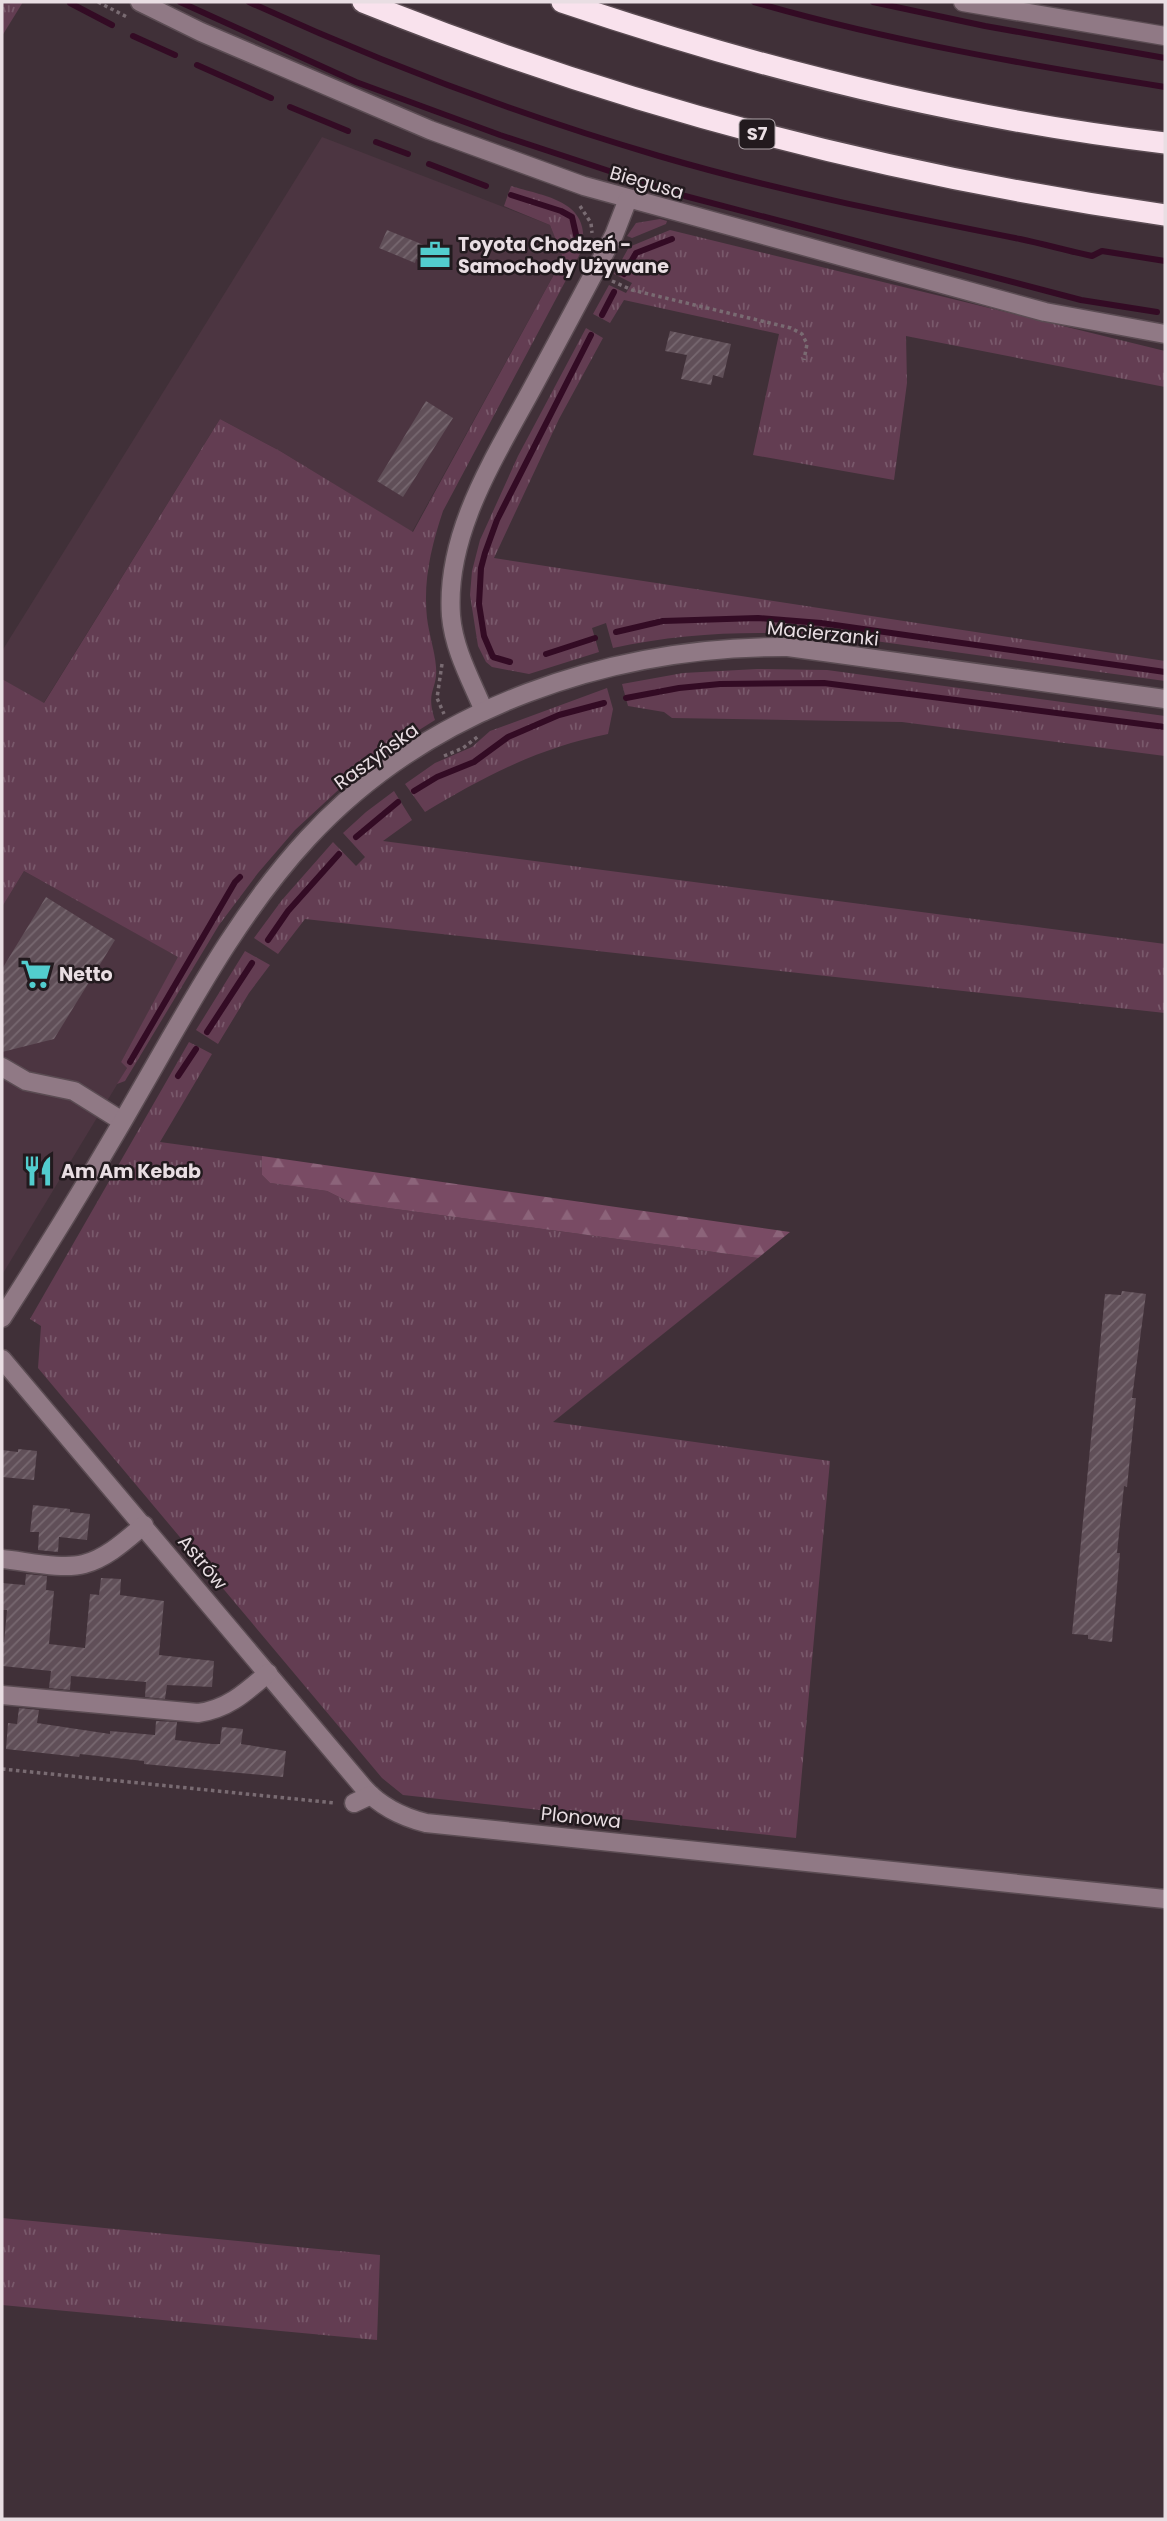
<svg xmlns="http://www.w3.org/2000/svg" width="1167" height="2521" viewBox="0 0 1167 2521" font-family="Poppins,sans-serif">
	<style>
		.built { fill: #4c3541 }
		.grass { fill: url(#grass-tufts) }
		.forest { fill: url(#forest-firs) }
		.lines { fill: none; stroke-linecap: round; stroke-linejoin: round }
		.stream { stroke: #330b24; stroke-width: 6 }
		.building { fill: url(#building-hatch) }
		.minor-casing { stroke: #5b4c53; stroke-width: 21 }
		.highway-casing { stroke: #5b4c53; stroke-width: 24 }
		.path { stroke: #796b72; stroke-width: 3.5; stroke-dasharray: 3.5 3.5; stroke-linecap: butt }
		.minor { stroke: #907985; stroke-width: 18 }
		.highway { stroke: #f9e2ed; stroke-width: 21 }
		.labels { text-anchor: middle; stroke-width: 5; stroke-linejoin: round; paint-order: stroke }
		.shield { fill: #221a1e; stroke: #ada3a8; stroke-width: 2 }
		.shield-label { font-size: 18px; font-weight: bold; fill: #e9dee3 }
		.street-label { font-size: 19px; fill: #e9dee3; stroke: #221a1e }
		.poi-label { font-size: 19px; font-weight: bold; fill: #e9dee3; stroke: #221a1e; text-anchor: start }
	</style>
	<defs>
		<pattern id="grass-tufts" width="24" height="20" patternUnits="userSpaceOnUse" patternTransform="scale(1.75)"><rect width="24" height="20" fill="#633d52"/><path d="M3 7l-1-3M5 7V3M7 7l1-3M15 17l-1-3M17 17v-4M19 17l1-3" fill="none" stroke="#79596b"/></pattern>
		<pattern id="forest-firs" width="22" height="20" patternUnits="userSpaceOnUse" patternTransform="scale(1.75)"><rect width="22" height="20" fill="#794b64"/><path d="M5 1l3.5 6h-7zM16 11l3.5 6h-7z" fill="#8c647a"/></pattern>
		<pattern id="building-hatch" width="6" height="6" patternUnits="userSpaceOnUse" patternTransform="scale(1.75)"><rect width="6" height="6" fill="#604f58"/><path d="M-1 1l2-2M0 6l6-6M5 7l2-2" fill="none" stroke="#776870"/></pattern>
	</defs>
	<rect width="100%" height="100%" fill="#403038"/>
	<!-- built -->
	<g class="built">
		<polygon points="322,137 550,225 563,258 412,532 280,451 220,419 43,704 2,679 2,651"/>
		<polygon points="24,871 179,957 121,1062 127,1068 2,1275 2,907"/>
	</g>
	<!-- grass -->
	<g class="grass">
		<polygon points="2,2 23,2 2,36"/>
		<path d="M 511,186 C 547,197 592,201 582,250 L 443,511 C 431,547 423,581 427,618 C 429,635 435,651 436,667 C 438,690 425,690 435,720 L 397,744 L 348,781 L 295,830 L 258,873 L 219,925 L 125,1081 L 117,1084 L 127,1068 L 121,1062 L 178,957 L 24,871 L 2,907 L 2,679 L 44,703 L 220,419 L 280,451 L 413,532 L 563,258 L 550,225 L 504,206 Z"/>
		<polygon points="660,219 667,221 666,224 632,238 627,236 636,223"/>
		<polygon points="670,230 1165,351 1165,387 906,336 907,383 894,480 753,455 779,334 624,300 610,323 593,314 609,285 626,293 632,283 614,274 629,247"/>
		<path d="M 586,328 L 603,338 L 559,419 L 494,558 L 1165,661 L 1165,681 L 846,637 C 767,630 690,631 613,648 L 606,623 L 592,628 L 599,652 L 529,674 L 492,667 L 486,662 L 478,646 L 470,595 L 472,571 L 480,540 L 518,456 Z"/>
		<polygon points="757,669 827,670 1165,716 1165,756 902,722 672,718 664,712 628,706 622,684 683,673"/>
		<path d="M 607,688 L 613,709 L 608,734 C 538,748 485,776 425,812 L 405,784 L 435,763 L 472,747 L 490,731 Z"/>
		<polygon points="394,791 412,820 383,841 1165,944 1165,1013 305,919 278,954 254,938 282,900 333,842 356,866 365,857 343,833 366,812"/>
		<polygon points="245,951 270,965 249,993 218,1044 196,1030"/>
		<polygon points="189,1042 212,1054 160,1142 262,1156 262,1175 270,1183 327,1191 351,1203 758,1258 553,1422 830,1461 796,1838 403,1795 382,1778 38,1368 41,1326 30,1319"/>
		<polygon points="2,2218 380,2255 377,2340 2,2305"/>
	</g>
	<!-- forest -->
	<polygon class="forest" points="262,1156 790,1232 758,1258 351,1203 327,1191 270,1183 262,1175"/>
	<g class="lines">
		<!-- stream -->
		<g class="stream">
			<polyline points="180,2 356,82 500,135 685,196 1081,300 1157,312"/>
			<path d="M 249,2 C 382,63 519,115 659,156 C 778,191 899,215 1020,239 C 1044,244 1068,251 1092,256 L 1102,251 L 1165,261"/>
			<path d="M 754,2 C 889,41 1027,65 1165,87"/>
			<polyline points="873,2 985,26 1165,58"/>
			<polyline points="70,3 112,25"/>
			<polyline points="133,36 175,55"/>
			<polyline points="197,65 271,98"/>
			<polyline points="290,107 348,131"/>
			<polyline points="376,142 408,154"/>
			<polyline points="429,164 486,186"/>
			<polyline points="511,195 561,211 572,217 577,239"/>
			<polyline points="624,274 636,253 672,239"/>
			<polyline points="602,315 614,292"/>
			<polyline points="616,632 663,621 758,618 821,623 1165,672"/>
			<polyline points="546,654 595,638"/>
			<polyline points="510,662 493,657 484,636 479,604 481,568 485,553 497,520 591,335"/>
			<polyline points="626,698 679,688 720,684 824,683 1165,727"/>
			<polyline points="414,791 437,777 474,762 508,737 559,715 604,703"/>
			<polyline points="356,837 398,802"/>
			<polyline points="268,940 288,911 339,854"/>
			<polyline points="207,1032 252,963"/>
			<polyline points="130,1062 235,882 240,877"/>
			<polyline points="178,1076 196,1049"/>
		</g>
	</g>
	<!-- building -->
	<g class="building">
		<polygon points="387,230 446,254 440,269 416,259 415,263 379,248"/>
		<polygon points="670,331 731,344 723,378 713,375 711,385 681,379 687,355 665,351"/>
		<polygon points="426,401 453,418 403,497 377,481"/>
		<polygon points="46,897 115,940 54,1039 2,1052 2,969"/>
		<polygon points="1122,1291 1146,1294 1132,1398 1136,1398 1127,1487 1124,1486 1117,1553 1120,1553 1112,1642 1088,1639 1088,1635 1072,1634 1105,1294 1121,1295"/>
		<polygon points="18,1449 37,1451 34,1480 2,1477 2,1450 18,1452"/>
		<polygon points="33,1505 70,1509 70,1512 90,1514 87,1540 59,1537 58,1552 38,1550 39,1532 30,1532"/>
		<polygon points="26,1574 47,1576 46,1590 54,1591 49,1644 85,1648 90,1594 99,1595 101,1578 121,1579 120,1595 164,1601 159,1655 214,1661 212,1687 167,1685 165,1699 145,1697 146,1682 71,1676 70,1690 49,1688 51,1671 2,1666 2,1642 4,1642 7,1610 2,1610 2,1583 25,1585"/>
		<polygon points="19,1708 39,1710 37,1723 110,1734 110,1731 155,1735 156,1721 177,1722 175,1740 212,1744 220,1744 222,1727 243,1729 241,1744 286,1751 283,1777 144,1764 144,1761 80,1754 79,1757 6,1749 8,1723 17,1724"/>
	</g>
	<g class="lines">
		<!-- minor casing -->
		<g class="minor-casing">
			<g id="minor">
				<polyline points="140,2 201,32 430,130 584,186 1045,312 1165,334"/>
				<polyline points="963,2 1165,36"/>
				<path d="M 484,711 C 471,680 454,650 451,616 C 445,532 496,456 534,385 C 561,335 588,285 614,235 L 628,199"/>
				<polyline points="2,1067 26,1081 74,1091 122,1121"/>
				<path d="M 2,1318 C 54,1237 104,1155 151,1072 C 198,990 244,907 308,838 C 430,706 613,646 788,647 L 1165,699"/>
				<path d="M 2,1359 L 364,1788 C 381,1807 402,1817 426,1823 L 1165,1899"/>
				<path d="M 2,1559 C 25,1561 62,1570 84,1564 C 107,1558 126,1540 144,1525"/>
				<path d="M 2,1695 L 198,1713 C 228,1709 246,1692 268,1673"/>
				<polyline points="354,1803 371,1795"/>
			</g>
		</g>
		<!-- highway casing -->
		<g class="highway-casing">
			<g id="highway">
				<path d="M 363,2 C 624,107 887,175 1165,215"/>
				<path d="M 562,2 C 757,68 960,119 1165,143"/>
			</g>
		</g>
		<!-- path -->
		<g class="path">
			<polyline points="98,2 127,17"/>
			<polyline points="580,206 591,223 592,233"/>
			<polyline points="612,281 632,290 791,328 802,334 807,344 804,360"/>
			<polyline points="442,664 437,698 444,714"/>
			<polyline points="444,756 463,748 480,735"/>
			<polyline points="2,1769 335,1803"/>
		</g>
		<!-- minor -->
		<use href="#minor" class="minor"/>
		<!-- highway -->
		<use href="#highway" class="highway"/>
	</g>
	<!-- icons -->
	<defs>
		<g id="office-bare" transform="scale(2.415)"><path d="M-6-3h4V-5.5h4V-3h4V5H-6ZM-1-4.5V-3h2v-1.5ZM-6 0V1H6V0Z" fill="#52cdce" stroke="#221a1e" stroke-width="2.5" paint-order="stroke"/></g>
		<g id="supermarket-bare" transform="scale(2.415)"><path d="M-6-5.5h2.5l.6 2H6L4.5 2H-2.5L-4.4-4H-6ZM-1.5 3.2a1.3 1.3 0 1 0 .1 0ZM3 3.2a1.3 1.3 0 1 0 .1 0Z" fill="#52cdce" stroke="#221a1e" stroke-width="2.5" paint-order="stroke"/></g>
		<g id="restaurant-bare" transform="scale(2.415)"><path d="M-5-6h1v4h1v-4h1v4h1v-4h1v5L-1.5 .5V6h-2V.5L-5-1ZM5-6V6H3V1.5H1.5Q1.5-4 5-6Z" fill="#52cdce" stroke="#221a1e" stroke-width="2.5" paint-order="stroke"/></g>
	</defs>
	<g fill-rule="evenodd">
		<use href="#office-bare" x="435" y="255"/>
		<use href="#supermarket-bare" x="36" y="974"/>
		<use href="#restaurant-bare" x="38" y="1171"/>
	</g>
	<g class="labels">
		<!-- shield labels -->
		<rect class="shield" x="739.5" y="119.5" width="35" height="29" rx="5"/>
		<g class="shield-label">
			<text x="757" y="140">S7</text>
		</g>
		<!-- street labels -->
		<g class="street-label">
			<text transform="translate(647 182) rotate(16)" y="7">Biegusa</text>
			<text transform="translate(823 633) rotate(6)" y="7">Macierzanki</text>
			<text transform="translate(376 756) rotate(-36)" y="7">Raszyńska</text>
			<text transform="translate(203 1562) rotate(50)" y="7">Astrów</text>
			<text transform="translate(581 1817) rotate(6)" y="7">Plonowa</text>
		</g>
		<!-- poi labels -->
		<g class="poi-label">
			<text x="458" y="251">Toyota Chodzeń -<tspan x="458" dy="22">Samochody Używane</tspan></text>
			<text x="59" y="981">Netto</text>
			<text x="61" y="1178">Am Am Kebab</text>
		</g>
	</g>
	<!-- border -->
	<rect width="1167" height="2521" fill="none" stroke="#e9dee3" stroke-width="7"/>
</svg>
